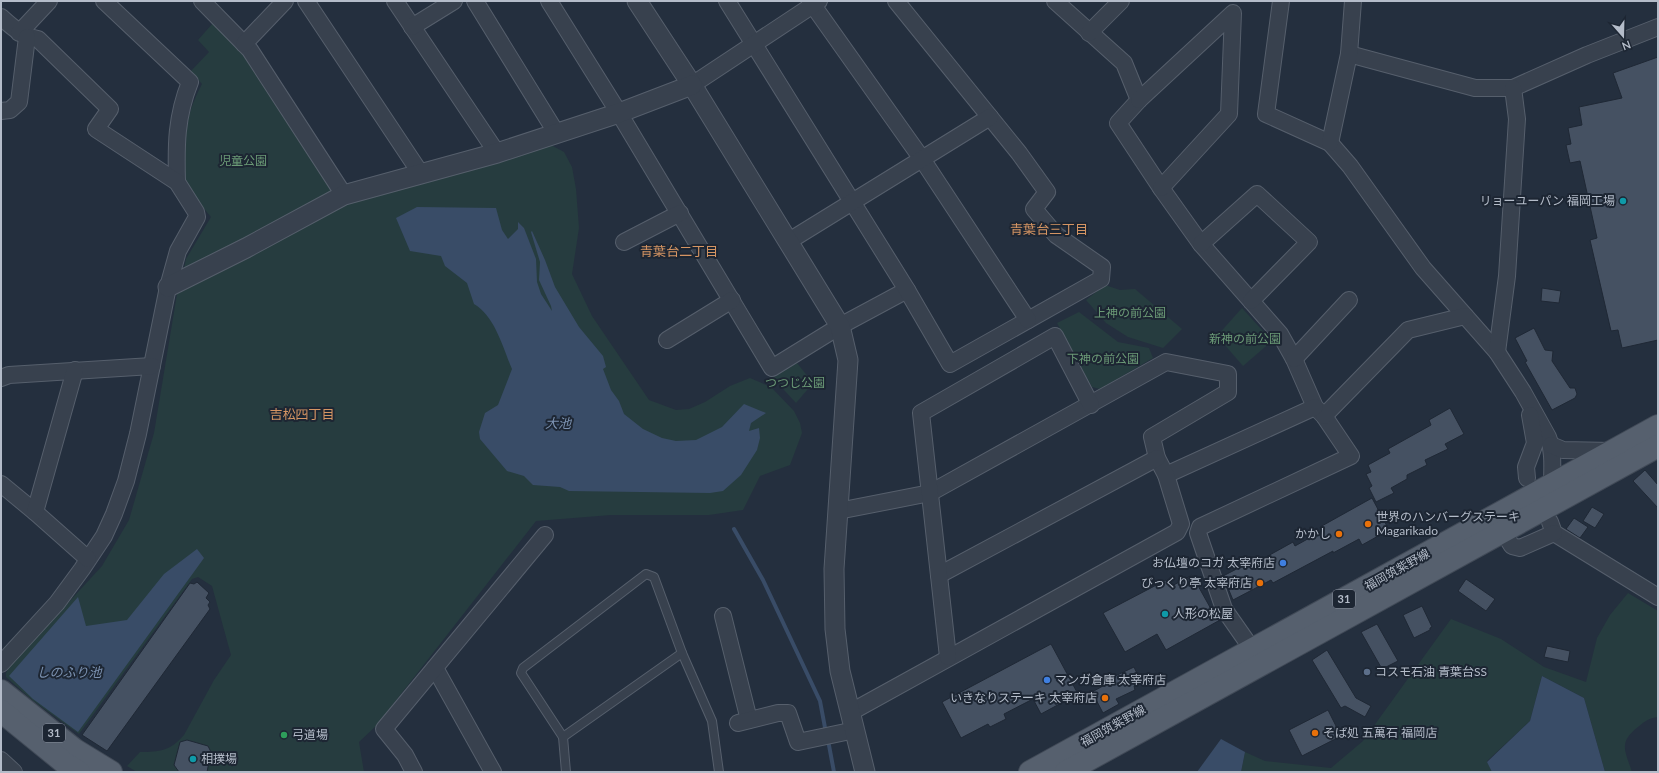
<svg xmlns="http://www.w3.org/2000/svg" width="1659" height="773" viewBox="0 0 1659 773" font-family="Lato,'Noto Sans JP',sans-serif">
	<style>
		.green { fill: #263c3f }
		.water { fill: #394c67 }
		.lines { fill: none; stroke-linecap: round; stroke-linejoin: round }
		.stream { stroke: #394c67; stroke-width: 4 }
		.building { fill: #455162; stroke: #1f2835 }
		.service-casing { stroke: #565f6c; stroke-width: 10 }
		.minor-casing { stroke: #565f6c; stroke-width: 18 }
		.tertiary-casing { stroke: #565f6c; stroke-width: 21 }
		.primary-casing { stroke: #414a57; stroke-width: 24 }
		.service { stroke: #38414e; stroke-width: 8 }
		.minor { stroke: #38414e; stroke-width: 16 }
		.tertiary { stroke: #38414e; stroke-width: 19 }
		.primary { stroke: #56606e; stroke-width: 22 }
		.culture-dot { fill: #0f9aa8; stroke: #1d2633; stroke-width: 1.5 }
		.food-dot { fill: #e8710a; stroke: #1d2633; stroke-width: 1.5 }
		.shop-dot { fill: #3f7fe0; stroke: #1d2633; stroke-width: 1.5 }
		.service-dot { fill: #5c6f8a; stroke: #1d2633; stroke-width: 1.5 }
		.leisure-dot { fill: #2e9e5b; stroke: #1d2633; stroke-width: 1.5 }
		.labels { text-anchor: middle; stroke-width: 4; stroke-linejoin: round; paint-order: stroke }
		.shield { fill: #1d2633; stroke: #878f9c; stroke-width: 1 }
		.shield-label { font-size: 11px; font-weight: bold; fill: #b4bcc9 }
		.park-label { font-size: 12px; fill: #6b9a76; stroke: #1d2633 }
		.poi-label { font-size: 12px; fill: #b4bcc9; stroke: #1d2633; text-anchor: start }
		.street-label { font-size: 12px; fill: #b4bcc9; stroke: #1d2633 }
		.neighbourhood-label { font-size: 13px; fill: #d59563; stroke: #1d2633 }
		.water-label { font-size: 13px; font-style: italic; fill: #7c92b1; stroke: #1d2633 }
	</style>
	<rect width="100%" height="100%" fill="#242f3e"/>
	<!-- green -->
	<g class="green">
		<path d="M 213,23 L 245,51 L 336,193 L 183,274 L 186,259 L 211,217 L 182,182 C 182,145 184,118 202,84 L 191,71 L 209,52 L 198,40 Z"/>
		<path d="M 549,144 L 564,152 L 572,167 L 576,189 L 579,228 L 572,274 L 592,316 L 649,400 L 676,410 L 689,409 L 705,402 L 730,386 L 750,378 L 771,387 L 794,411 L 800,423 L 802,433 L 790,465 L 760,476 L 743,510 L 709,515 L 611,515 L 536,521 L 376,726 L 359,742 L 364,772 L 137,772 L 127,766 L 140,752 C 160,752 170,751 184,735 L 214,680 L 231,655 L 212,586 L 198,577 L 192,579 L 79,734 L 32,700 L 6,677 L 6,673 L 10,666 L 102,566 L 129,520 L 154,433 L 177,294 L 342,203 Z"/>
		<polygon points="1105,285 1120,290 1135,289 1182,329 1163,348 1128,337 1106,323 1086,300"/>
		<polygon points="1242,308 1272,341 1243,366 1217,336"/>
		<polygon points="1079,312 1118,342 1149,348 1153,358 1100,389 1092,387 1057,323"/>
		<polygon points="797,363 813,383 796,403 773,378"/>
		<path d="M 1628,593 L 1658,611 L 1658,717 C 1649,718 1645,721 1638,727 C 1618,743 1625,750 1632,772 L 1605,772 L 1584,698 L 1542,676 L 1530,721 L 1487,761 L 1492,772 L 1241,772 L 1245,752 L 1265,761 L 1331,768 L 1363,741 L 1451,619 L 1501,639 L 1544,667 L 1586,682 L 1597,638 L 1610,615 Z"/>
	</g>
	<!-- water -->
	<g class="water">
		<path d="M 417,207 L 496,208 L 502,230 L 508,239 L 518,229 L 518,222 L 524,228 L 536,259 L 537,282 L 541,294 L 552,311 L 551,306 L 539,280 L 540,262 L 531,232 L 532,231 L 545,260 L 555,287 L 579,327 L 603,356 L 606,367 L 603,369 L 611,390 L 619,401 L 624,414 L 643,429 L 662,438 L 676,441 L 696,440 L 722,427 L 744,404 L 766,413 L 751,423 L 749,431 L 759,428 L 760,438 L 757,450 L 741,475 L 723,491 L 710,493 L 569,491 L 560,487 L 533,485 L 524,476 L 507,471 L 480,439 L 479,432 L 485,413 L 498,405 L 512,369 C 503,348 495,316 474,304 L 467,283 L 445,266 L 441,256 L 410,251 L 396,218 Z"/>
		<polygon points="197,549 204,558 78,732 33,699 9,676 78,597 86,626 127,620 164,574"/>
		<polygon points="1542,676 1584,698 1605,772 1492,772 1487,762 1530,721"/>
		<polygon points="1221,739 1245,752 1241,772 1197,772"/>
	</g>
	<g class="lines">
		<!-- stream -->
		<g class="stream">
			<polyline points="734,529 763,580 820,701 826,733"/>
			<polyline points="828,740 834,772"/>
		</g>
	</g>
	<!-- building -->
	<g class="building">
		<polygon points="1658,57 1658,340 1622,348 1618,330 1611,331 1590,240 1597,238 1580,161 1570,163 1566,145 1571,144 1568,128 1582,125 1579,107 1622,98 1613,73"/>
		<polygon points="1542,288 1561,291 1559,303 1541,301"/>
		<polygon points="1534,328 1545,350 1553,351 1552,361 1570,388 1575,388 1577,394 1575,398 1552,410 1525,362 1527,361 1515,338"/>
		<polygon points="1450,408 1464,434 1445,444 1448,449 1425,460 1427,465 1407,475 1407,479 1391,488 1394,493 1376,502 1369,488 1372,486 1366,474 1371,472 1368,465 1390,453 1388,449 1431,425 1429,420"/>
		<polygon points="1645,470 1658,485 1658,508 1633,481"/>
		<polygon points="1372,498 1389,530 1362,545 1359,539 1333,553 1333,551 1273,583 1271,580 1233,600 1223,576 1256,559 1257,562 1293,542 1295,546 1322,531 1320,527"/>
		<polygon points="1592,507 1604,514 1595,528 1583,521"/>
		<polygon points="1574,518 1588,527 1580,538 1566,529"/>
		<polygon points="1192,575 1211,609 1214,608 1220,620 1166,650 1157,634 1125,652 1103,613 1166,580 1170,587"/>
		<polygon points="1466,579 1495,599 1486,611 1458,591"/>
		<polygon points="197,582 209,593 206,598 210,602 208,605 210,609 107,751 82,735 190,583 194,584"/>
		<polygon points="1422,606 1432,627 1430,628 1430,630 1414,638 1403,615"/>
		<polygon points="1377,624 1398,661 1382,669 1361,632"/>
		<polygon points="1051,644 1078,694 1041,714 1033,699 1004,714 1006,719 990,727 988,724 961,738 942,702"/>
		<polygon points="1547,646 1570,651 1568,662 1544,657"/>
		<polygon points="1327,650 1356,698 1371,706 1365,717 1345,706 1341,708 1312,660"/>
		<polygon points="1134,667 1141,682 1134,686 1135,690 1116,699 1119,704 1103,713 1092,692 1112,681 1111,678"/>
		<polygon points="1328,710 1341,736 1302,756 1289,730"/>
		<polygon points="187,740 208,746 211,752 207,772 179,772 174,765 180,742"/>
	</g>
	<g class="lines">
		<!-- service casing -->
		<g class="service-casing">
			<g id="service">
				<polyline points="563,737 682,653"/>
				<polyline points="566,772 563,737 521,673 523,668 646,574 654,577 682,653 712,721 719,772"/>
			</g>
		</g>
		<!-- minor casing -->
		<g class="minor-casing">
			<g id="minor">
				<path d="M 104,1 L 190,82 C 176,117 176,145 177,182"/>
				<polyline points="202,1 250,50 344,195"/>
				<polyline points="306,1 421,174"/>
				<polyline points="395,1 497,153"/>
				<polyline points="475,1 557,134"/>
				<polyline points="549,1 619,113 772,368 840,326 907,290"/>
				<polyline points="727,1 907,290 950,364 1101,279 1102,267 1056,235 1034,209 1047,192 1019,153 896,1"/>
				<polyline points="810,1 922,159 1028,320"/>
				<polyline points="1055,1 1124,63 1139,100 1118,123 1161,188 1201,244 1280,334 1294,359 1315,407 1324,416 1351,456 1200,527 1198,533 1224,609 1252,649"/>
				<path d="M 1281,1 L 1266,114 L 1330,143 L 1350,166 L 1423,268 L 1497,352 L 1523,392 L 1548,437 C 1554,452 1552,469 1552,485"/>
				<path d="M 1,17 C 13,28 22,36 38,39 L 110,109 L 96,129 L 177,182 L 196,212 L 197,217 L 178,251 L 168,287 L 138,434 L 126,481 L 114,514 L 104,536 L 82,569 L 57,603 L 1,664"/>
				<polyline points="412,27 454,1"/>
				<polyline points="19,33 49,1"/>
				<polyline points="1089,33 1121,1"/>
				<polyline points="244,44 285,1"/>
				<polyline points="1349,54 1475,88 1513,88 1587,55 1658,27"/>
				<polyline points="692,85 819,1"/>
				<polyline points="1139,100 1233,13 1229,114 1161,188"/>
				<polyline points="1,111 10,110 19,102 27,37"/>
				<polyline points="1330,143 1349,54 1353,1"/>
				<polyline points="789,241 990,117"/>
				<polyline points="624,242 680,213"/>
				<polyline points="1201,244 1257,194 1309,242 1251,301"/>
				<polyline points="667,340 732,300"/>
				<polyline points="1497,352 1507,276 1517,119 1513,88"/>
				<polyline points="1294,359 1349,300"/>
				<polyline points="1,378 9,375 152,366"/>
				<polyline points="1324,416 1408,330 1465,316"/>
				<polyline points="1551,445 1563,450 1612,451"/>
				<polyline points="1166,475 1315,407"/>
				<polyline points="1527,478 1526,467 1535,443 1530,415"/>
				<polyline points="1,484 35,512 88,559"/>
				<polyline points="838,511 930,493 1166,362 1228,374 1228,392 1152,437 1157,458 1166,475 1181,524 1177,532 851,712"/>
				<polyline points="35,512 75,370"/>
				<polyline points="1550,522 1554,533 1658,597"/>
				<polyline points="1503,532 1512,546 1520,548 1554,533"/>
				<polyline points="939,575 1157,458"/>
				<polyline points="723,616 749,720"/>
				<polyline points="948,657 921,413 1055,336 1091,405"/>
				<polyline points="435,668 493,772"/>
				<polyline points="738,723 778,713 788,713 798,742 855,730"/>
				<polyline points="1,760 14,772"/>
				<polyline points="414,772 405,755 384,729 545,535"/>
			</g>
		</g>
		<!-- tertiary casing -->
		<g class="tertiary-casing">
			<g id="tertiary">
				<polyline points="637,1 692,85 840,326 848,360 834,569 835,629 840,671 865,772"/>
				<polyline points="168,287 246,248 344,195 497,153 619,113 692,85"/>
			</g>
		</g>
		<!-- primary casing -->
		<g class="primary-casing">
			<g id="primary">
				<polyline points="1,691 75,750 111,772"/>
				<polyline points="1,711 66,764 79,772"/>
				<polyline points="1030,772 1658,426"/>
				<polyline points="1066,772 1658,446"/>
			</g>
		</g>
		<!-- service -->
		<use href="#service" class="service"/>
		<!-- minor -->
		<use href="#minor" class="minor"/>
		<!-- tertiary -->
		<use href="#tertiary" class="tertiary"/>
		<!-- primary -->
		<use href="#primary" class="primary"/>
	</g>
	<!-- markers -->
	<g class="culture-dot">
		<circle cx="1623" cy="201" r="4"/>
		<circle cx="1165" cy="614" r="4"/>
		<circle cx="193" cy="759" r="4"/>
	</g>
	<g class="food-dot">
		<circle cx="1368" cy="524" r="4"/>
		<circle cx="1339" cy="534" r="4"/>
		<circle cx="1260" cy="583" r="4"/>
		<circle cx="1105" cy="698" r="4"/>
		<circle cx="1315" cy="733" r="4"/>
	</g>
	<g class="shop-dot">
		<circle cx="1283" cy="563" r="4"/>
		<circle cx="1047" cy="680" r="4"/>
	</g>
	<circle class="service-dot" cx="1367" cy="672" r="4"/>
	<circle class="leisure-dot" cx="284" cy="735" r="4"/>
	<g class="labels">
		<!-- shield labels -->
		<g class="shield">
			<rect x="1333" y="590" width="22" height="18" rx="3"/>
			<rect x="43" y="724" width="22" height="18" rx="3"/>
		</g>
		<g class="shield-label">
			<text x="1344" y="603">31</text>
			<text x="54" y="737">31</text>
		</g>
		<!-- park labels -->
		<g class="park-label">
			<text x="243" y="165">児童公園</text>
			<text x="1130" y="317">上神の前公園</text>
			<text x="1245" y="343">新神の前公園</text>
			<text x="1103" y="363">下神の前公園</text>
			<text x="795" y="387">つつじ公園</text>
		</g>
		<!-- poi labels -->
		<g class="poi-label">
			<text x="1615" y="205" text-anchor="end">リョーユーパン 福岡工場</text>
			<text x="1376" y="521">世界のハンバーグステーキ<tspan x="1376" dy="14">Magarikado</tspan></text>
			<text x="1331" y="538" text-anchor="end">かかし</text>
			<text x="1275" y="567" text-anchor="end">お仏壇のコガ 太宰府店</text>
			<text x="1252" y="587" text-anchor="end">びっくり亭 太宰府店</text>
			<text x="1173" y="618">人形の松屋</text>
			<text x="1375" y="676">コスモ石油 青葉台SS</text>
			<text x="1055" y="684">マンガ倉庫 太宰府店</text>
			<text x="1097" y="702" text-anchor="end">いきなりステーキ 太宰府店</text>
			<text x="1323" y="737">そば処 五萬石 福岡店</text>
			<text x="292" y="739">弓道場</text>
			<text x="201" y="763">相撲場</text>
		</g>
		<!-- street labels -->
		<g class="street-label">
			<text transform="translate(1397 570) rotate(-29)" y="4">福岡筑紫野線</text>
			<text transform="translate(1113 726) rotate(-29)" y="4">福岡筑紫野線</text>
		</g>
		<!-- neighbourhood labels -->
		<g class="neighbourhood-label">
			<text x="1049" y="234">青葉台三丁目</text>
			<text x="679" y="256">青葉台二丁目</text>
			<text x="302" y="419">吉松四丁目</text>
		</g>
		<!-- water labels -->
		<g class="water-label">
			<text x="558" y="428">大池</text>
			<text x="69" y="677">しのふり池</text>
		</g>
	</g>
	<!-- border -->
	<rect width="1659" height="773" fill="none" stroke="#b4bcc9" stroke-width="4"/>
	<!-- north arrow -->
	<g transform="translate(1623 36) rotate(160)" stroke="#1d2633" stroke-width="3" paint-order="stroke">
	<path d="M0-3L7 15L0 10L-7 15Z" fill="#b4bcc9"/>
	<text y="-6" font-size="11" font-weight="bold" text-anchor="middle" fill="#b4bcc9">N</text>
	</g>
</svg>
